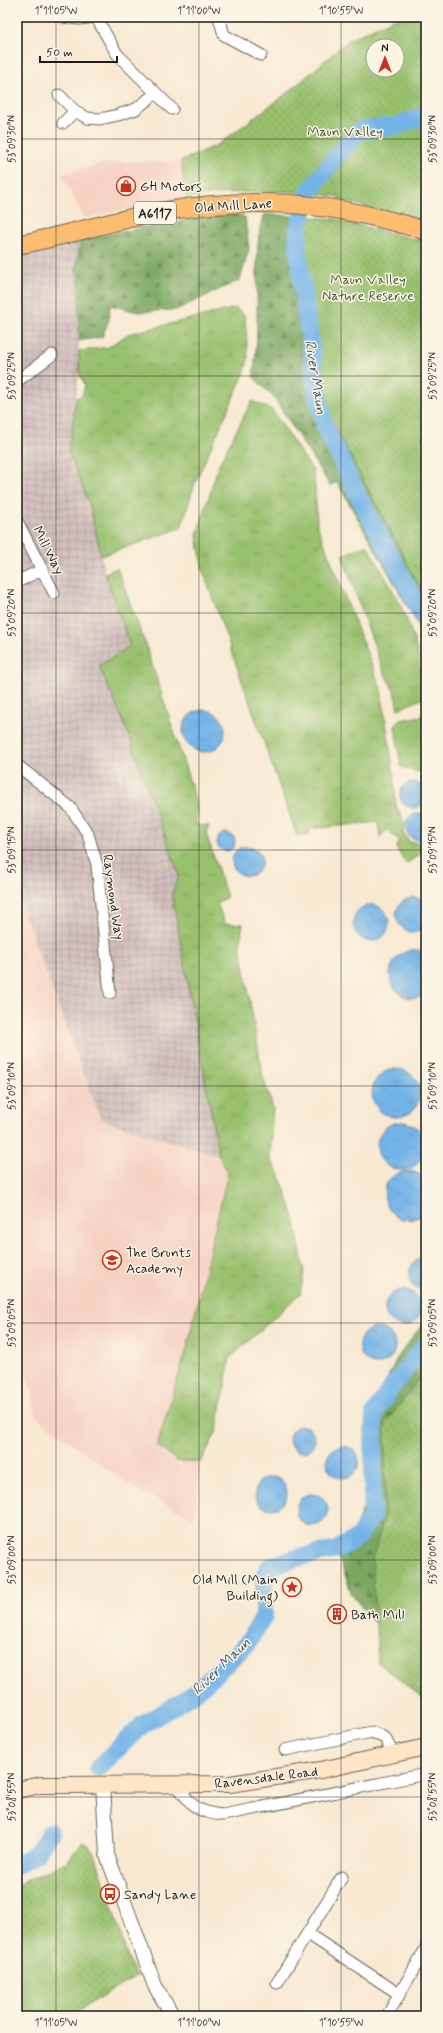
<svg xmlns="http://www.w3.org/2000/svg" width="443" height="2033" viewBox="0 0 443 2033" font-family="Mynerve,sans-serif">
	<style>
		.built { fill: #f6d2c3 }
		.industrial { fill: url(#industrial-grid) }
		.grass { fill: url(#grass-tufts); stroke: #5a6e45 }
		.forest { fill: url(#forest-firs); stroke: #4b623e }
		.park { fill: url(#park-dots); stroke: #5a6e45; fill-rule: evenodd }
		.water { fill: url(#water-ripples); stroke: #486882 }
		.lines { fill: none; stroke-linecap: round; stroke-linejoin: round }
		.river { stroke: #73b4e8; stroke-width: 18 }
		.minor-casing { stroke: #69645c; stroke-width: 13 }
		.tertiary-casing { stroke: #69645c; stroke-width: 16 }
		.secondary-casing { stroke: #69645c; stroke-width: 18 }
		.primary-casing { stroke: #69645c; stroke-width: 20 }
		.minor { stroke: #fff; stroke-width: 11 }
		.tertiary { stroke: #fff; stroke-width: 14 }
		.secondary { stroke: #fee5c5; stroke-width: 16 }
		.primary { stroke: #fcbd6f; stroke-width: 18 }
		.ticks { fill: none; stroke: #1c1c1c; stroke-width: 1; stroke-opacity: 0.45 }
		.labels { text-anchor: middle; stroke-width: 3; stroke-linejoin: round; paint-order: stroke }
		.shield { fill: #fcf5e5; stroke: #5f5d58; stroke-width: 1 }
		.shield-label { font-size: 13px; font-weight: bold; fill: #1c1c1c }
		.park-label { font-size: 14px; fill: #475639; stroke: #fcf5e5 }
		.poi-label { font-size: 14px; fill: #1c1c1c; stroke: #fcf5e5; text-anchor: start }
		.street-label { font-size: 14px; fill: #1c1c1c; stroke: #fcf5e5 }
		.water-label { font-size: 15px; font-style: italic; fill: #3f596e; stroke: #fcf5e5 }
		.neatline { fill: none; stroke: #1c1c1c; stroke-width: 1.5 }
		.ticks-label { font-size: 10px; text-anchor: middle; fill: #1c1c1c }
	</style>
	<defs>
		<pattern id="industrial-grid" width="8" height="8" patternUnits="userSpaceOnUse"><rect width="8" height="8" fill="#d1bfbd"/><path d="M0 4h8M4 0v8" fill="none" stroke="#b3a4a2"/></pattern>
		<pattern id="grass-tufts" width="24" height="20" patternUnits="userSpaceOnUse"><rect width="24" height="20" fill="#98c16e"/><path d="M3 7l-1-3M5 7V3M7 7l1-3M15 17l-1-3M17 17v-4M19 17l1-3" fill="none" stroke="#82a55f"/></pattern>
		<pattern id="forest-firs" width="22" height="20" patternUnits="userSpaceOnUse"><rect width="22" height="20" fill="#7aa761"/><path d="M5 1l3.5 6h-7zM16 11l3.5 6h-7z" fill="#63874f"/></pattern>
		<pattern id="park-dots" width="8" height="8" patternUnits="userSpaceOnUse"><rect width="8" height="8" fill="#98c16e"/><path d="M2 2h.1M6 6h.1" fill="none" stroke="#82a55f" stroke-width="1.8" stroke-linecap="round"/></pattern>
		<pattern id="water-ripples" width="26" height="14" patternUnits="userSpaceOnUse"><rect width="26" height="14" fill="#73b4e8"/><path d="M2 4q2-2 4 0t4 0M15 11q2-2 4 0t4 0" fill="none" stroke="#639ac6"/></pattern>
	</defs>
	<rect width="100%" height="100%" fill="#fcf5e5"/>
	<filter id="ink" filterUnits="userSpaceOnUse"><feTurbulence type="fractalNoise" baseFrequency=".025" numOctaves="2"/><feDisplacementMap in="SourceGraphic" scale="8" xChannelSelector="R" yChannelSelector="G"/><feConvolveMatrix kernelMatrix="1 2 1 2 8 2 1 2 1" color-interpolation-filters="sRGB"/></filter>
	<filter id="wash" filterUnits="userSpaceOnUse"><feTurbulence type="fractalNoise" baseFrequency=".012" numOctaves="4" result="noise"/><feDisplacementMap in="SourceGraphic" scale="16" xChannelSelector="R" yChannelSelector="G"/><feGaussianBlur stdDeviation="0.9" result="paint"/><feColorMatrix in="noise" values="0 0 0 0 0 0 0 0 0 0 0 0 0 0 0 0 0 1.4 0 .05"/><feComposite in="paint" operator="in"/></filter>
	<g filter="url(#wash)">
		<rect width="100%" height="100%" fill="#f8e9d2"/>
		<!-- built -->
		<g class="built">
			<polygon points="181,161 186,198 84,218 62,174 105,163"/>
			<polygon points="17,895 101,1120 219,1156 228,1172 187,1348 217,1431 201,1462 194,1518 132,1487 35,1416 33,1394 26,1375 17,1368"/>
		</g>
		<!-- industrial -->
		<polygon class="industrial" points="81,240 76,269 79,281 79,373 69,452 90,506 105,573 130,646 99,667 127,730 179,875 172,896 219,1156 101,1120 17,895 17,255"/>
		<!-- grass -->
		<g class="grass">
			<polygon points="236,308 245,316 248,359 244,374 195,483 181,528 101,556 90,506 69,452 76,398 82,396 85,385 79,373 79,351 109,347 128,334"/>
			<polygon points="252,401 272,410 313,471 315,487 317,525 381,689 394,775 396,806 403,819 403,833 410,842 426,843 426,850 406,864 396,848 400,841 387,830 380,837 378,822 309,829 309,834 297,836 203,571 197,535 219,464"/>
			<path d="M 367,545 C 396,595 424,639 422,699 L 398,709 L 394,690 L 384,673 L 342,555 Z"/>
			<polygon points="117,568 146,646 192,788 197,808 196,825 209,826 206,833 227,897 217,903 225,924 243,924 240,942 263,1077 273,1108 270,1158 280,1175 295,1221 304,1272 300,1294 230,1358 217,1431 201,1462 177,1461 157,1445 187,1348 228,1172 219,1156 172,895 179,875 127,730 99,666 130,646 105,573"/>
			<polygon points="422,716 426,723 426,770 416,772 401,767 395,727 399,720"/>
		</g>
		<!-- forest -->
		<g class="forest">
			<polygon points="234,214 245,217 249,249 240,280 176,310 138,312 110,305 109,320 102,337 79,341 79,281 76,269 81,240 164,223"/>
			<path d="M 265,214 L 333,219 L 426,242 L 426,639 L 337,482 L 330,486 L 275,399 L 253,377 C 258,345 257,314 257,281 C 257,260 256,234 265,214 Z"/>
			<polygon points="426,1319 426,1588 408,1666 352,1595 339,1558 350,1541 366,1501 365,1425 397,1358"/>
		</g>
		<!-- park -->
		<g class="park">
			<path d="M 398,17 L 426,17 L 426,222 L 339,200 L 339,197 C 290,188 235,191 186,198 L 181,161 L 219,144 L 291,90 L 350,39 ZM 373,46 L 397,46 L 397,70 L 373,70 Z"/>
			<polygon points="309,217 333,219 426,242 426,598 331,420 304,255 304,232"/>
			<polygon points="426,1369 426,1692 422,1697 378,1663 372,1559 385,1517 385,1424"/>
			<polygon points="82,1842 89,1846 96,1857 130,1964 137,1976 69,2016 17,2016 17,1885 67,1862"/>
		</g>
		<!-- water -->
		<g class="water">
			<circle cx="204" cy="731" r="21"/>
			<circle cx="413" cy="795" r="13"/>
			<path d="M 419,813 L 426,815 L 426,838 C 413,844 401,833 407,819 L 414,814 Z"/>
			<circle cx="226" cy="842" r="9"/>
			<circle cx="247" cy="861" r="15"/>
			<path d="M 414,897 L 426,901 L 426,928 L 413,933 C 390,927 391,901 414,897 Z"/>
			<circle cx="371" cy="923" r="18"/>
			<path d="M 410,950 L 417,950 L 426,953 L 426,995 C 393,1010 373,963 410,950 Z"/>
			<circle cx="396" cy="1093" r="24"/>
			<circle cx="401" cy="1146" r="24"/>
			<path d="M 411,1171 L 419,1174 L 426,1179 L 426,1212 C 389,1243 362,1172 411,1171 Z"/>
			<path d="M 426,1257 L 426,1292 C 403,1290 404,1259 426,1257 Z"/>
			<circle cx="403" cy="1308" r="18"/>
			<circle cx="377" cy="1346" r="18"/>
			<circle cx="302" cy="1439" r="13"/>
			<circle cx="343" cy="1462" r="16"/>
			<circle cx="271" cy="1493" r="16"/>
			<circle cx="312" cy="1510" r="16"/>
		</g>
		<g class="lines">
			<!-- river -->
			<g class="river">
				<polyline points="426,115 396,126 361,130 338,154 309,192 298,229 298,252 317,391 324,424 353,486 426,621"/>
				<polyline points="98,1768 141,1726 195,1693 246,1645 264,1617 264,1587 265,1574 269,1567 296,1558 337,1550 359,1536 372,1516 374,1414 390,1389 426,1344"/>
				<polyline points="17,1865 37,1853 50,1832"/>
			</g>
		</g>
	</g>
	<g filter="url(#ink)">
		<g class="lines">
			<!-- minor casing -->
			<g class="minor-casing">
				<g id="minor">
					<polyline points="63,17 79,19 96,17"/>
					<polyline points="219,17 224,35 261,55"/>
					<polyline points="156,93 172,109"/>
					<polyline points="59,95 75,111"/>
					<polyline points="63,123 75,111 87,118 100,119 118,115 136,109 156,93 117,54 96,17"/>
					<polyline points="17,381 52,355"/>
					<polyline points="17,521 54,593"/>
					<polyline points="17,582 41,570"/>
					<polyline points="17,765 70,807 88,834 97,865 110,993"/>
					<polyline points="285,1750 372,1732 385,1738 393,1754"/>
					<path d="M 177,1785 C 191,1806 198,1813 223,1815 L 426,1774"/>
					<polyline points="308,1934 399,1994"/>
					<polyline points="277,1983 342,1877"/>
					<polyline points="387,2016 426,1948"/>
				</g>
			</g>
			<!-- tertiary casing -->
			<g class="tertiary-casing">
				<polyline id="tertiary" points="103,1784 107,1855 155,1986 173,2016"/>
			</g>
			<!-- secondary casing -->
			<g class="secondary-casing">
				<polyline id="secondary" points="17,1790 41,1785 61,1785 230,1784 321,1770 426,1747"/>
			</g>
			<!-- primary casing -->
			<g class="primary-casing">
				<path id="primary" d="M 17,245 C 65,236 111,221 159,212 C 256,195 333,202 426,231"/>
			</g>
			<!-- minor -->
			<use href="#minor" class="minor"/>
			<!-- tertiary -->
			<use href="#tertiary" class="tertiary"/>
			<!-- secondary -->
			<use href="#secondary" class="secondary"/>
			<!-- primary -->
			<use href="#primary" class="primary"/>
		</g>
	</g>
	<!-- ticks -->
	<path class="ticks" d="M 56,17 L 56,2016M 199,17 L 199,2016M 341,17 L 341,2016M 17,139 L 426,139M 17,376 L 426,376M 17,613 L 426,613M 17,850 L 426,850M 17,1086 L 426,1086M 17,1323 L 426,1323M 17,1560 L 426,1560M 17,1797 L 426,1797"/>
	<!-- icons -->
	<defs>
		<g id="shop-ring" transform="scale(1)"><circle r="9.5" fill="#fcf5e5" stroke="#c8321e" stroke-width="1.5"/><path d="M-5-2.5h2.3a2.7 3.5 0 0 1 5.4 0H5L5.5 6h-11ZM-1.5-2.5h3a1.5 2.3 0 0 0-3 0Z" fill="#c8321e"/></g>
		<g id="school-ring" transform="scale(1)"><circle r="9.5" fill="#fcf5e5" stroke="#c8321e" stroke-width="1.5"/><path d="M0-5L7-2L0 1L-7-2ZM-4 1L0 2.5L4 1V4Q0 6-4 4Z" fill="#c8321e"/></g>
		<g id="sight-ring" transform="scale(1)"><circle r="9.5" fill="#fcf5e5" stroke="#c8321e" stroke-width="1.5"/><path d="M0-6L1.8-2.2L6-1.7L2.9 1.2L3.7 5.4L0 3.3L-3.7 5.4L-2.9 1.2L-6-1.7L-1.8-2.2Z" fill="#c8321e"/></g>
		<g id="building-ring" transform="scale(1)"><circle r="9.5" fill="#fcf5e5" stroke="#c8321e" stroke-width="1.5"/><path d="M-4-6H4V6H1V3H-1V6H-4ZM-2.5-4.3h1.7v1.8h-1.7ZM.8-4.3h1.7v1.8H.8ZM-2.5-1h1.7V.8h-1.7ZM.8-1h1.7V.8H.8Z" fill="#c8321e"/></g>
		<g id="bus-ring" transform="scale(1)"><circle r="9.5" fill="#fcf5e5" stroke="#c8321e" stroke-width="1.5"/><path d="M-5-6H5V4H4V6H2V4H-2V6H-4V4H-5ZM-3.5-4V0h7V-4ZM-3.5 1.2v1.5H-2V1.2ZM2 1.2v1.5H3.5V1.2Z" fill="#c8321e"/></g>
	</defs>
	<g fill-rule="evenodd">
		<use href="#shop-ring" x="126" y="186"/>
		<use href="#school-ring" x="112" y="1260"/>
		<use href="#sight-ring" x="292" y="1587"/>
		<use href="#building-ring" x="337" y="1614"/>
		<use href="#bus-ring" x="110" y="1894"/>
	</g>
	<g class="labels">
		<!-- shield labels -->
		<rect class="shield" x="134" y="202" width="42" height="22" rx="3"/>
		<g class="shield-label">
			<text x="155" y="218">A6117</text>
		</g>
		<!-- park labels -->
		<g class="park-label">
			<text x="345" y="136">Maun Valley</text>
			<text x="368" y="284">Maun Valley<tspan x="368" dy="16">Nature Reserve</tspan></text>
		</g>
		<!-- poi labels -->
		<g class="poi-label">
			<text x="140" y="191">GH Motors</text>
			<text x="126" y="1257">The Brunts<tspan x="126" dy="16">Academy</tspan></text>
			<text x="278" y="1584" text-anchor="end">Old Mill (Main<tspan x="278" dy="16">Building)</tspan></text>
			<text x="351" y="1619">Bath Mill</text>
			<text x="124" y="1899">Sandy Lane</text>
		</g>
		<!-- street labels -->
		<g class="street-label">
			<text transform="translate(233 205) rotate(-4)" y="5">Old Mill Lane</text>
			<text transform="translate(49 550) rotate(63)" y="5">Mill Way</text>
			<text transform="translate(114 897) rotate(82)" y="5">Raymond Way</text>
			<text transform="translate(266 1777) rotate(-7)" y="5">Ravensdale Road</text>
		</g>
		<!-- water labels -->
		<g class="water-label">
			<text transform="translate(316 377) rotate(81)" y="5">River Maun</text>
			<text transform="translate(221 1666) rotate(-44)" y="5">River Maun</text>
		</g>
	</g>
	<!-- margin -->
	<rect width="443" height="2033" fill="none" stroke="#fcf5e5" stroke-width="44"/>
	<!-- north arrow -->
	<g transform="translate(385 58)"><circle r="19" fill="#fcf5e5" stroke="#a29e95"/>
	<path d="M0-3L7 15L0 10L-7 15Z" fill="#c8321e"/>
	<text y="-6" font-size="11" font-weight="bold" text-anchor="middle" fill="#1c1c1c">N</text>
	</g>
	<!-- scale -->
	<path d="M40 56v6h77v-6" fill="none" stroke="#1c1c1c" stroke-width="2"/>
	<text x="46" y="56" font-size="12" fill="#1c1c1c" stroke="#fcf5e5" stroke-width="3" paint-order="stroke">50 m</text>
	<rect x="22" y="22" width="399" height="1989" class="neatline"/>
	<g class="ticks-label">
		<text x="56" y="14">1°11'05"W</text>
		<text x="199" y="14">1°11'00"W</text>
		<text x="341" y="14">1°10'55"W</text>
		<text transform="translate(11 139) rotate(-90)" y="4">53°09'30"N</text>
		<text transform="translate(432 139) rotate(-90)" y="4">53°09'30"N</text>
		<text transform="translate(11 376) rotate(-90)" y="4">53°09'25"N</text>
		<text transform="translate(432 376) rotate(-90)" y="4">53°09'25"N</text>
		<text transform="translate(11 613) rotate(-90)" y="4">53°09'20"N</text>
		<text transform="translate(432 613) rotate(-90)" y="4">53°09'20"N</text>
		<text transform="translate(11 850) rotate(-90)" y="4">53°09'15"N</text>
		<text transform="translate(432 850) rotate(-90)" y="4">53°09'15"N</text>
		<text transform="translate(11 1086) rotate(-90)" y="4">53°09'10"N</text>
		<text transform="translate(432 1086) rotate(-90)" y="4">53°09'10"N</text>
		<text transform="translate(11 1323) rotate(-90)" y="4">53°09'05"N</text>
		<text transform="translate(432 1323) rotate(-90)" y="4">53°09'05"N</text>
		<text transform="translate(11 1560) rotate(-90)" y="4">53°09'00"N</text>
		<text transform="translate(432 1560) rotate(-90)" y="4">53°09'00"N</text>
		<text transform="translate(11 1797) rotate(-90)" y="4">53°08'55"N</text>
		<text transform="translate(432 1797) rotate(-90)" y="4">53°08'55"N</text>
		<text x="56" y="2026">1°11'05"W</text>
		<text x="199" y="2026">1°11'00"W</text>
		<text x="341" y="2026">1°10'55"W</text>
	</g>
</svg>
